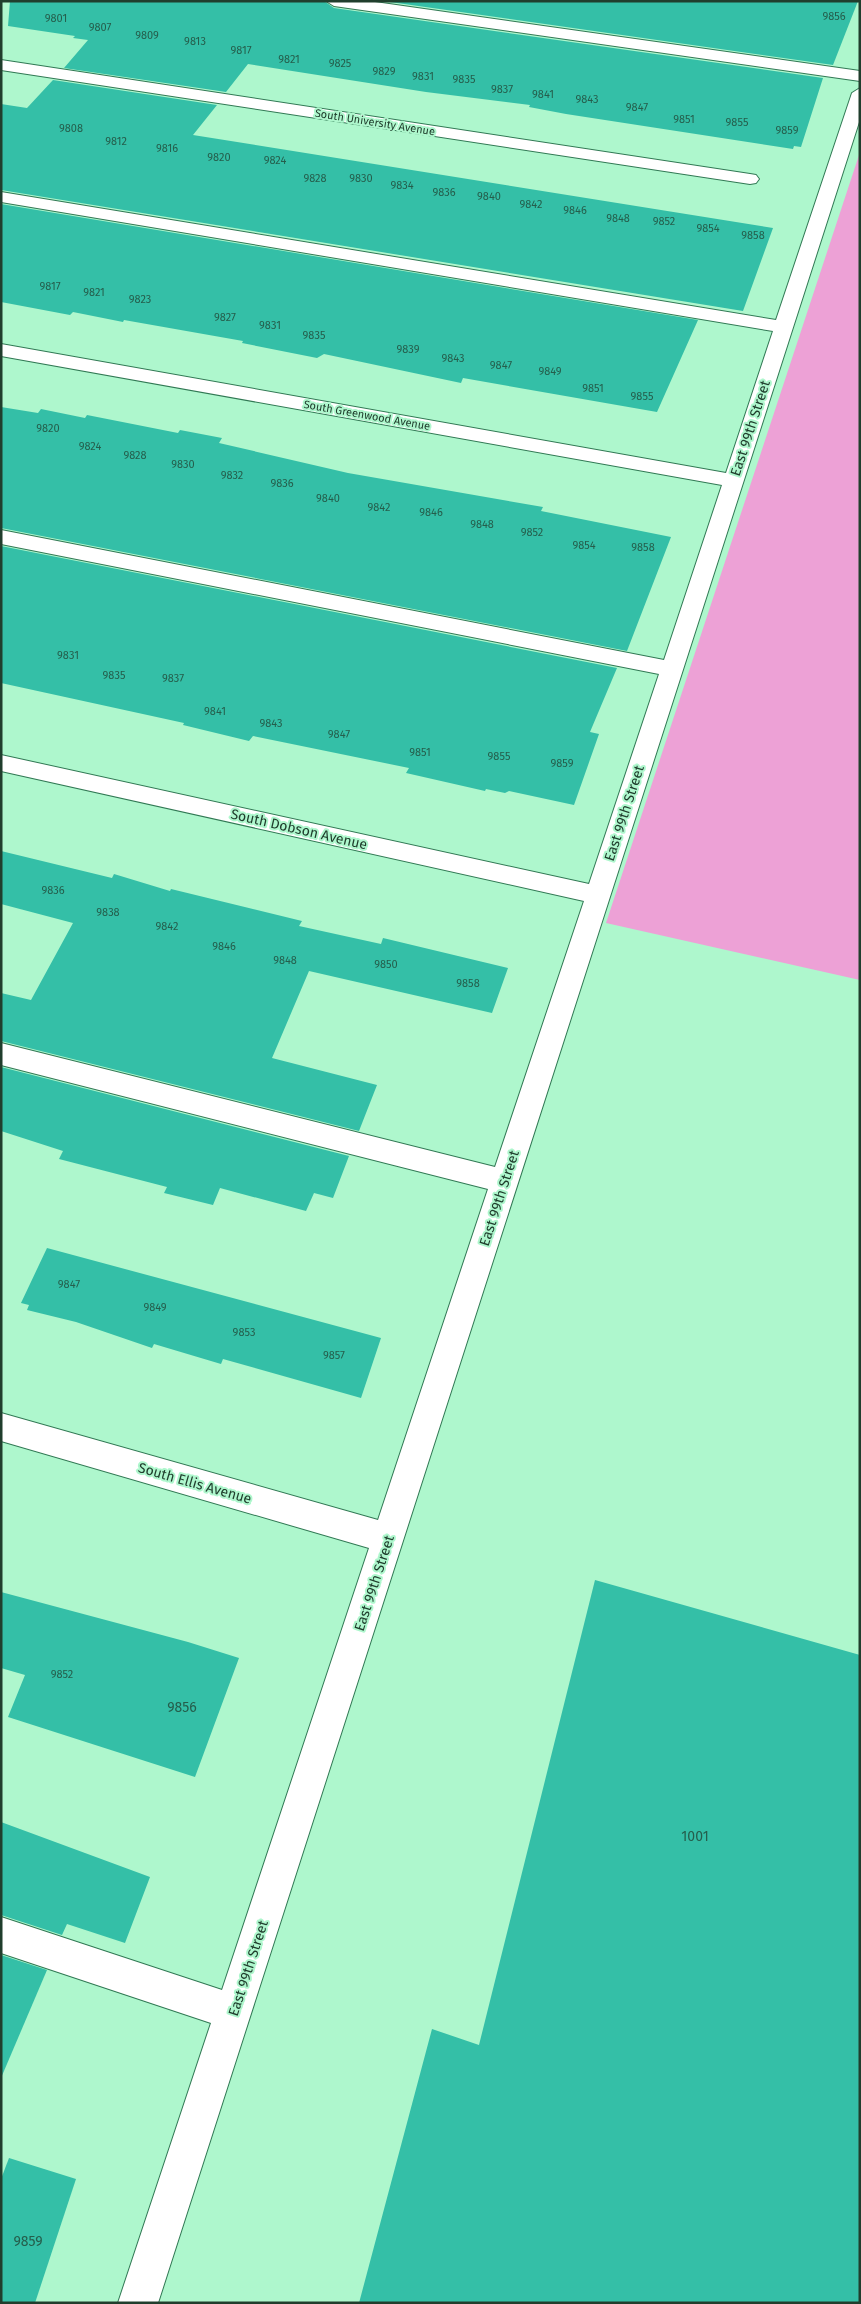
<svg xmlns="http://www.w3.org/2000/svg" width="861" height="2304" viewBox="0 0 861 2304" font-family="'Fira Sans',sans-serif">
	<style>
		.green { fill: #eda1d6 }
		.building { fill: #34bfa7 }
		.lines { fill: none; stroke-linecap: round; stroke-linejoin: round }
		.minor-casing { stroke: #317954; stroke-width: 2 }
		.minor { fill: #fff; fill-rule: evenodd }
		.labels { text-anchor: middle; stroke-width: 4; stroke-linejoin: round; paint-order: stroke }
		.number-label { font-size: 11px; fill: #255e4c }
		.far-street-label { font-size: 11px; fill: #203e2d; stroke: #aef7cd }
		.street-label { font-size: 14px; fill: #203e2d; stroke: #aef7cd }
		.near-number-label { font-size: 14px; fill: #255e4c }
	</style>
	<rect width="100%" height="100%" fill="#aef7cd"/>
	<!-- green -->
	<polygon class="green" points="860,152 860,980 606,923"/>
	<!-- building -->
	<g class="building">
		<polygon points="10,1 324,1 334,8 823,78 801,147 794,146 793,149 566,114 529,107 530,105 426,92 248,64 226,92 64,68 88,40 73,38 75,36 8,26"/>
		<polygon points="383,1 858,1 833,65"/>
		<polygon points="53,80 217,105 193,135 773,228 743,311 1,190 1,104 27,108"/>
		<polygon points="1,204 698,320 657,412 463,378 461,383 324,354 317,358 242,343 243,341 124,320 123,322 73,312 70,315 1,302"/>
		<polygon points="1,407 38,413 41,409 85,418 87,415 178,433 180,430 222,438 219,443 348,473 543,507 541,511 671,537 627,651 1,528"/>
		<polygon points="1,546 617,668 590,732 599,734 574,805 509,791 505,793 486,789 485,791 406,773 409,768 253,736 249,741 183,725 184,723 1,683"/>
		<polygon points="1,851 112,878 114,874 170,891 171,889 302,921 299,926 381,944 383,938 508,968 492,1013 309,971 272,1058 377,1085 359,1131 1,1041 1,993 31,1000 73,923 1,904"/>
		<polygon points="1,1067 349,1156 333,1198 314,1193 306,1211 220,1188 213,1205 164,1193 167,1187 59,1159 63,1151 1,1131"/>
		<polygon points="47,1248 381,1338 361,1398 223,1359 221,1364 154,1344 152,1348 76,1322 27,1310 29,1305 21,1303"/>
		<polygon points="595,1580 860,1655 860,2303 359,2303 432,2029 479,2045"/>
		<polygon points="1,1592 188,1642 239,1658 195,1777 8,1717 25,1675 1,1668"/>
		<polygon points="1,1822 150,1877 125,1943 67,1924 62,1935 1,1915"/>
		<polygon points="1,1955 47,1970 1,2078"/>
		<polygon points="9,2158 76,2179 35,2303 1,2303 1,2179"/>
	</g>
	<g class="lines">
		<!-- minor casing -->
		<g class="minor-casing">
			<g id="minor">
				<polygon points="326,1 368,1 860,71 860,81 334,6"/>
				<polygon points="1,60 750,174 756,175 759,179 756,183 750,184 1,70"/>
				<polygon points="860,88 860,119 158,2303 118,2303 211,2023 1,1953 1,1917 222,1990 369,1548 1,1441 1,1413 378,1520 488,1189 1,1065 1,1043 495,1167 584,901 1,771 1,755 589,884 659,674 1,544 1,530 664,660 722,485 1,356 1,344 726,473 773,331 1,202 1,192 776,320 852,93"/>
			</g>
		</g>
		<!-- minor -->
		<use href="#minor" class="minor"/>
	</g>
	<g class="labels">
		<!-- number labels -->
		<g class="number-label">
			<text x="834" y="20">9856</text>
			<text x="56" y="22">9801</text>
			<text x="100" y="31">9807</text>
			<text x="147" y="39">9809</text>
			<text x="195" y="45">9813</text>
			<text x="241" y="54">9817</text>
			<text x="289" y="63">9821</text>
			<text x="340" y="67">9825</text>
			<text x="384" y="75">9829</text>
			<text x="423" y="80">9831</text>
			<text x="464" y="83">9835</text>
			<text x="502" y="93">9837</text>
			<text x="543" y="98">9841</text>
			<text x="587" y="103">9843</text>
			<text x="637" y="111">9847</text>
			<text x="684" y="123">9851</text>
			<text x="737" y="126">9855</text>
			<text x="71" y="132">9808</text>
			<text x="787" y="134">9859</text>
			<text x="116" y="145">9812</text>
			<text x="167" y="152">9816</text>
			<text x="219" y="161">9820</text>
			<text x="275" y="164">9824</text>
			<text x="315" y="182">9828</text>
			<text x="361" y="182">9830</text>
			<text x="402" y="189">9834</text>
			<text x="444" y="196">9836</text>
			<text x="489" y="200">9840</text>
			<text x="531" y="208">9842</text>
			<text x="575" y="214">9846</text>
			<text x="618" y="222">9848</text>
			<text x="664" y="225">9852</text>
			<text x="708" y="232">9854</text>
			<text x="753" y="239">9858</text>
			<text x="50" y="290">9817</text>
			<text x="94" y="296">9821</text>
			<text x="140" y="303">9823</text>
			<text x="225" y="321">9827</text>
			<text x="270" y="329">9831</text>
			<text x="314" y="339">9835</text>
			<text x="408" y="353">9839</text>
			<text x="453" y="362">9843</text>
			<text x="501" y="369">9847</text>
			<text x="550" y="375">9849</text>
			<text x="593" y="392">9851</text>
			<text x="642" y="400">9855</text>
			<text x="48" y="432">9820</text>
			<text x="90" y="450">9824</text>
			<text x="135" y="459">9828</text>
			<text x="183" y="468">9830</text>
			<text x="232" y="479">9832</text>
			<text x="282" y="487">9836</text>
			<text x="328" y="502">9840</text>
			<text x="379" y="511">9842</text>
			<text x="431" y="516">9846</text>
			<text x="482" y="528">9848</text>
			<text x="532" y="536">9852</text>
			<text x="584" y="549">9854</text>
			<text x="643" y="551">9858</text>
			<text x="68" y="659">9831</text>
			<text x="114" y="679">9835</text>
			<text x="173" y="682">9837</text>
			<text x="215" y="715">9841</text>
			<text x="271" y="727">9843</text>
			<text x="339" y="738">9847</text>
			<text x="420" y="756">9851</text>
			<text x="499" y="760">9855</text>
			<text x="562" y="767">9859</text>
			<text x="53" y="894">9836</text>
			<text x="108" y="916">9838</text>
			<text x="167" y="930">9842</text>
			<text x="224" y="950">9846</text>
			<text x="285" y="964">9848</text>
			<text x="386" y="968">9850</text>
			<text x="468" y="987">9858</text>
			<text x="69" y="1288">9847</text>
			<text x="155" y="1311">9849</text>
			<text x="244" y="1336">9853</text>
			<text x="334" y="1359">9857</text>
			<text x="62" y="1678">9852</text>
		</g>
		<!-- far-street labels -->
		<g class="far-street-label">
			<text transform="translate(375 122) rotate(9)" y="4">South University Avenue</text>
			<text transform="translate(367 415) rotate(10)" y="4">South Greenwood Avenue</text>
		</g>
		<!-- street labels -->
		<g class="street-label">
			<text transform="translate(750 428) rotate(-72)" y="5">East 99th Street</text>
			<text transform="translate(624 813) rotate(-72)" y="5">East 99th Street</text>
			<text transform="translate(299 829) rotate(13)" y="5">South Dobson Avenue</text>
			<text transform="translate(499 1198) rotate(-72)" y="5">East 99th Street</text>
			<text transform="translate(195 1483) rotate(16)" y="5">South Ellis Avenue</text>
			<text transform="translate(374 1583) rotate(-72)" y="5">East 99th Street</text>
			<text transform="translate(248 1968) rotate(-72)" y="5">East 99th Street</text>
		</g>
		<!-- near-number labels -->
		<g class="near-number-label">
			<text x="182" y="1712">9856</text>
			<text x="695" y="1841">1001</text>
			<text x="28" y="2246">9859</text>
		</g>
	</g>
	<!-- border -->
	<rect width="861" height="2304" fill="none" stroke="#203e2d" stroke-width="5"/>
</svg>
